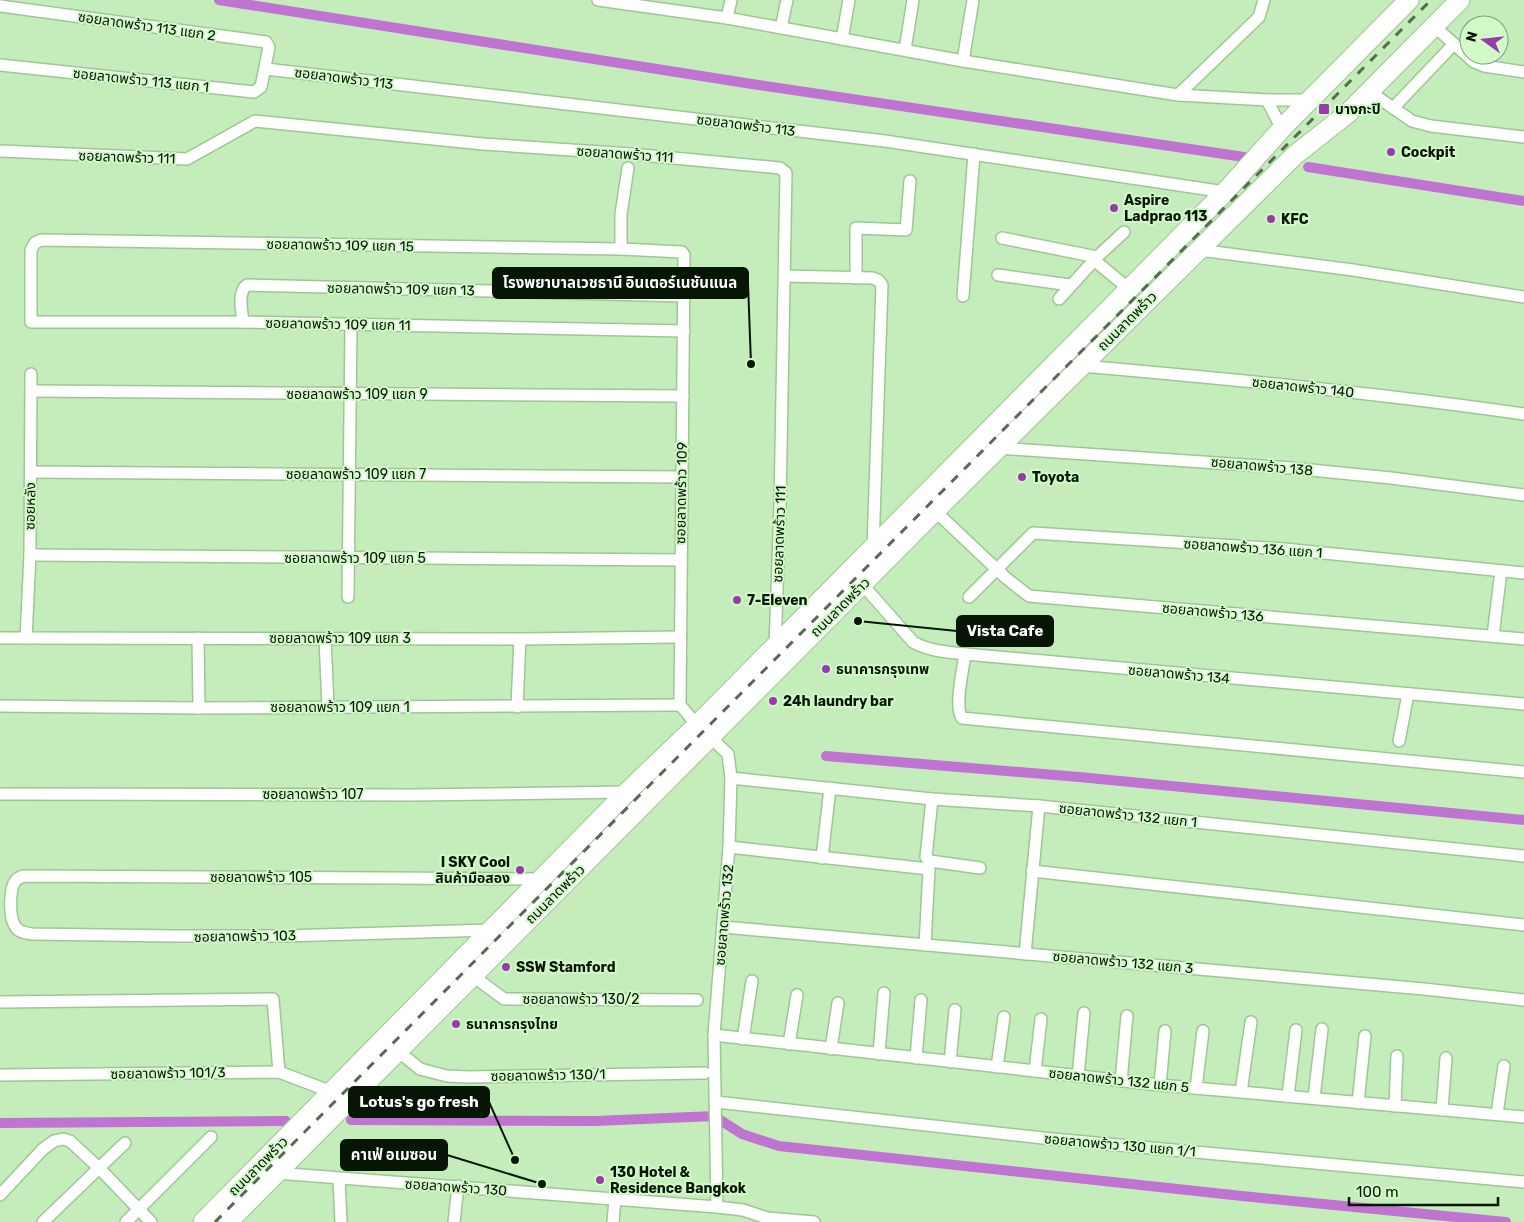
<svg xmlns="http://www.w3.org/2000/svg" width="1524" height="1222" viewBox="0 0 1524 1222" font-family="Rubik,'Noto Sans Thai',sans-serif">
	<style>
		.lines { fill: none; stroke-linecap: round; stroke-linejoin: round }
		.canal { stroke: #c074d2; stroke-width: 10 }
		.minor-casing { stroke: #9fc595; stroke-width: 14 }
		.primary-casing { stroke: #9fc595; stroke-width: 21 }
		.minor { stroke: #fff; stroke-width: 11 }
		.primary { stroke: #fff; stroke-width: 19 }
		.rail { stroke: #546d4f; stroke-width: 3; stroke-dasharray: 9 9; stroke-linecap: butt }
		.poi-dot { fill: #943ca8; stroke: #d2fac9; stroke-width: 2 }
		.labels { text-anchor: middle; stroke-width: 4; stroke-linejoin: round; paint-order: stroke }
		.street-label { font-size: 14px; fill: #071505; stroke: #d2fac9 }
		.poi-label { font-size: 14px; font-weight: bold; fill: #071505; stroke: #d2fac9; text-anchor: start }
		.leader { fill: none; stroke: #071505; stroke-width: 2 }
		.callout-dot { fill: #071505; stroke: #d2fac9; stroke-width: 2 }
		.callout { fill: #071505; stroke: #071505; stroke-width: 2 }
		.callout-label { font-size: 15px; text-anchor: middle; font-weight: bold; fill: #fff }
	</style>
	<rect width="100%" height="100%" fill="#c5edbc"/>
	<g class="lines">
		<!-- canal -->
		<g class="canal">
			<polyline points="219,0 752,84 1244,157"/>
			<polyline points="1308,167 1524,201"/>
			<polyline points="826,756 1079,777 1524,820"/>
			<polyline points="351,1120 595,1121 714,1116 742,1134 779,1146 1242,1196 1506,1222"/>
			<polyline points="0,1123 286,1121"/>
		</g>
		<!-- minor casing -->
		<g class="minor-casing">
			<g id="minor">
				<polyline points="598,0 727,18 963,61 1178,95 1267,100 1310,100"/>
				<polyline points="0,6 266,42 269,47 261,87 254,92 0,65"/>
				<polyline points="727,18 731,0"/>
				<polyline points="1434,26 1474,62 1484,66 1524,72"/>
				<polyline points="781,28 787,0"/>
				<polyline points="842,39 849,0"/>
				<polyline points="905,50 913,0"/>
				<polyline points="963,61 973,0"/>
				<polyline points="266,69 885,141 1225,192"/>
				<polyline points="1370,92 1412,121 1431,126 1524,137"/>
				<polyline points="1178,95 1259,17 1264,0"/>
				<polyline points="1267,100 1282,129"/>
				<polyline points="1393,108 1454,44"/>
				<polyline points="0,151 187,159 255,121 483,144 631,154 780,168 786,173 780,506 775,647"/>
				<polyline points="1002,238 1097,257"/>
				<polyline points="621,249 621,214 628,168"/>
				<polyline points="1199,250 1353,270 1524,297"/>
				<polyline points="1094,260 1129,289"/>
				<polyline points="998,275 1070,285"/>
				<polyline points="785,276 872,278 878,280 882,285 873,547"/>
				<polyline points="856,278 856,228 906,230 910,181"/>
				<polyline points="963,296 974,154"/>
				<polyline points="1059,299 1097,257 1124,232"/>
				<path d="M 243,322 C 242,311 237,292 247,285 L 685,296"/>
				<polyline points="684,331 243,322 31,322 31,250 35,243 41,240 621,249 682,252 684,255 680,705 697,725"/>
				<path d="M 1082,366 C 1230,379 1377,393 1524,414"/>
				<polyline points="31,391 683,396"/>
				<polyline points="998,448 1291,468 1391,478 1524,495"/>
				<polyline points="31,472 681,477"/>
				<polyline points="935,511 1006,578 1029,596 1524,639"/>
				<polyline points="30,555 681,560"/>
				<path d="M 862,584 L 913,642 C 929,651 947,652 965,654 L 1524,704"/>
				<polyline points="348,597 351,324"/>
				<polyline points="969,597 1033,533 1284,549 1524,573"/>
				<polyline points="1493,636 1501,571"/>
				<polyline points="0,638 520,639 680,637"/>
				<polyline points="26,638 30,555 31,374"/>
				<polyline points="198,638 199,708"/>
				<polyline points="325,639 328,706"/>
				<path d="M 965,654 C 963,670 954,706 962,718 L 1524,772"/>
				<polyline points="0,706 199,708 680,705"/>
				<polyline points="517,707 520,639"/>
				<polyline points="710,737 728,754 731,778 729,847 714,1035 717,1207"/>
				<polyline points="1399,741 1408,694"/>
				<polyline points="731,778 932,799 1039,806 1524,856"/>
				<polyline points="0,794 412,795 627,792"/>
				<polyline points="932,799 926,857 930,861 980,868"/>
				<polyline points="729,847 929,869 925,945"/>
				<polyline points="822,858 830,788"/>
				<polyline points="1032,871 1524,925"/>
				<polyline points="723,927 1424,989 1524,1000"/>
				<path d="M 491,930 L 283,936 L 175,936 L 32,934 C 25,933 18,932 15,926 C 9,917 9,888 16,880 C 17,879 22,876 23,876 L 541,879"/>
				<polyline points="1025,954 1039,806"/>
				<polyline points="473,976 504,999 697,1000"/>
				<polyline points="0,1002 273,999 279,1072"/>
				<polyline points="714,1035 1160,1085 1524,1117"/>
				<polyline points="743,1039 752,981"/>
				<polyline points="789,1044 797,995"/>
				<polyline points="831,1049 838,1003"/>
				<polyline points="398,1051 420,1069 447,1076 469,1077 705,1073"/>
				<polyline points="879,1054 884,993"/>
				<polyline points="916,1058 921,1000"/>
				<polyline points="950,1062 955,1010"/>
				<polyline points="997,1067 1004,1017"/>
				<polyline points="1035,1071 1041,1019"/>
				<polyline points="0,1075 279,1072 332,1092"/>
				<polyline points="1078,1076 1084,1013"/>
				<polyline points="1121,1081 1127,1016"/>
				<polyline points="1160,1085 1165,1031"/>
				<polyline points="1196,1088 1203,1031"/>
				<polyline points="1241,1092 1251,1022"/>
				<polyline points="1288,1096 1296,1030"/>
				<polyline points="1314,1098 1322,1029"/>
				<polyline points="716,1102 1052,1139 1524,1182"/>
				<polyline points="1358,1103 1365,1036"/>
				<polyline points="1395,1106 1397,1056"/>
				<polyline points="1442,1110 1446,1058"/>
				<polyline points="1497,1114 1504,1066"/>
				<polyline points="276,1173 717,1207 743,1210 767,1218 814,1222"/>
				<polyline points="339,1179 341,1222"/>
				<polyline points="0,1195 43,1149 54,1141 63,1139 70,1141 99,1168 151,1222"/>
				<polyline points="43,1222 125,1143"/>
				<polyline points="126,1222 211,1137"/>
				<polyline points="454,1222 458,1186"/>
				<polyline points="613,1222 615,1200"/>
			</g>
		</g>
		<!-- primary casing -->
		<g class="primary-casing">
			<g id="primary">
				<polyline points="203,1222 627,792 697,725 1225,192 1286,124 1409,0"/>
				<polyline points="228,1222 935,511 1295,155 1347,114 1460,0"/>
			</g>
		</g>
		<!-- minor -->
		<use href="#minor" class="minor"/>
		<!-- primary -->
		<use href="#primary" class="primary"/>
		<!-- rail -->
		<polyline class="rail" points="215,1222 1431,0"/>
	</g>
	<!-- markers -->
	<g class="poi-dot">
		<rect x="1318" y="103" width="12" height="12" rx="2.5"/>
		<circle cx="1391" cy="152" r="5"/>
		<circle cx="1114" cy="208" r="5"/>
		<circle cx="1271" cy="219" r="5"/>
		<circle cx="1022" cy="477" r="5"/>
		<circle cx="737" cy="600" r="5"/>
		<circle cx="826" cy="669" r="5"/>
		<circle cx="773" cy="701" r="5"/>
		<circle cx="520" cy="870" r="5"/>
		<circle cx="506" cy="967" r="5"/>
		<circle cx="456" cy="1024" r="5"/>
		<circle cx="600" cy="1180" r="5"/>
	</g>
	<g class="labels">
		<!-- street labels -->
		<g class="street-label">
			<text transform="translate(147 26) rotate(8)" y="5">ซอยลาดพร้าว 113 แยก 2</text>
			<text transform="translate(344 78) rotate(7)" y="5">ซอยลาดพร้าว 113</text>
			<text transform="translate(141 80) rotate(6)" y="5">ซอยลาดพร้าว 113 แยก 1</text>
			<text transform="translate(746 125) rotate(7)" y="5">ซอยลาดพร้าว 113</text>
			<text transform="translate(625 154) rotate(4)" y="5">ซอยลาดพร้าว 111</text>
			<text transform="translate(127 157) rotate(2)" y="5">ซอยลาดพร้าว 111</text>
			<text transform="translate(340 245) rotate(1)" y="5">ซอยลาดพร้าว 109 แยก 15</text>
			<text transform="translate(401 289) rotate(1)" y="5">ซอยลาดพร้าว 109 แยก 13</text>
			<text transform="translate(1127 321) rotate(-45)" y="5">ถนนลาดพร้าว</text>
			<text transform="translate(338 324) rotate(1)" y="5">ซอยลาดพร้าว 109 แยก 11</text>
			<text transform="translate(1303 387) rotate(6)" y="5">ซอยลาดพร้าว 140</text>
			<text x="357" y="399">ซอยลาดพร้าว 109 แยก 9</text>
			<text transform="translate(1262 466) rotate(5)" y="5">ซอยลาดพร้าว 138</text>
			<text x="356" y="479">ซอยลาดพร้าว 109 แยก 7</text>
			<text transform="translate(681 493) rotate(-89)" y="5">ซอยลาดพร้าว 109</text>
			<text transform="translate(30 506) rotate(-89)" y="5">ซอยหลัง</text>
			<text transform="translate(779 534) rotate(-88)" y="5">ซอยลาดพร้าว 111</text>
			<text transform="translate(1253 548) rotate(4)" y="5">ซอยลาดพร้าว 136 แยก 1</text>
			<text x="355" y="563">ซอยลาดพร้าว 109 แยก 5</text>
			<text transform="translate(840 607) rotate(-45)" y="5">ถนนลาดพร้าว</text>
			<text transform="translate(1213 612) rotate(5)" y="5">ซอยลาดพร้าว 136</text>
			<text x="340" y="643">ซอยลาดพร้าว 109 แยก 3</text>
			<text transform="translate(1179 674) rotate(5)" y="5">ซอยลาดพร้าว 134</text>
			<text x="340" y="712">ซอยลาดพร้าว 109 แยก 1</text>
			<text x="313" y="799">ซอยลาดพร้าว 107</text>
			<text transform="translate(1128 815) rotate(6)" y="5">ซอยลาดพร้าว 132 แยก 1</text>
			<text x="261" y="882">ซอยลาดพร้าว 105</text>
			<text transform="translate(555 894) rotate(-45)" y="5">ถนนลาดพร้าว</text>
			<text transform="translate(724 915) rotate(-85)" y="5">ซอยลาดพร้าว 132</text>
			<text transform="translate(245 936) rotate(-1)" y="5">ซอยลาดพร้าว 103</text>
			<text transform="translate(1123 962) rotate(5)" y="5">ซอยลาดพร้าว 132 แยก 3</text>
			<text x="581" y="1004">ซอยลาดพร้าว 130/2</text>
			<text transform="translate(168 1073) rotate(-1)" y="5">ซอยลาดพร้าว 101/3</text>
			<text transform="translate(548 1075) rotate(-1)" y="5">ซอยลาดพร้าว 130/1</text>
			<text transform="translate(1119 1080) rotate(6)" y="5">ซอยลาดพร้าว 132 แยก 5</text>
			<text transform="translate(1120 1145) rotate(5)" y="5">ซอยลาดพร้าว 130 แยก 1/1</text>
			<text transform="translate(258 1166) rotate(-45)" y="5">ถนนลาดพร้าว</text>
			<text transform="translate(456 1187) rotate(4)" y="5">ซอยลาดพร้าว 130</text>
		</g>
		<!-- poi labels -->
		<g class="poi-label">
			<text x="1335" y="114">บางกะปิ</text>
			<text x="1401" y="157">Cockpit</text>
			<text x="1124" y="205">Aspire<tspan x="1124" dy="16">Ladprao 113</tspan></text>
			<text x="1281" y="224">KFC</text>
			<text x="1032" y="482">Toyota</text>
			<text x="747" y="605">7-Eleven</text>
			<text x="836" y="674">ธนาคารกรุงเทพ</text>
			<text x="783" y="706">24h laundry bar</text>
			<text x="510" y="867" text-anchor="end">I SKY Cool<tspan x="510" dy="16">สินค้ามือสอง</tspan></text>
			<text x="516" y="972">SSW Stamford</text>
			<text x="466" y="1029">ธนาคารกรุงไทย</text>
			<text x="610" y="1177">130 Hotel &amp;<tspan x="610" dy="16">Residence Bangkok</tspan></text>
		</g>
	</g>
	<!-- callouts -->
	<path class="leader" d="M751 364L748 283M858 621L957 631M515 1160L489 1102M542 1184L447 1155"/>
	<g class="callout-dot">
		<circle cx="751" cy="364" r="5"/>
		<circle cx="858" cy="621" r="5"/>
		<circle cx="515" cy="1160" r="5"/>
		<circle cx="542" cy="1184" r="5"/>
	</g>
	<g class="callout">
		<rect x="493" y="268" width="255" height="30" rx="5"/>
		<rect x="957" y="616" width="96" height="30" rx="5"/>
		<rect x="349" y="1087" width="140" height="30" rx="5"/>
		<rect x="341" y="1140" width="106" height="30" rx="5"/>
	</g>
	<g class="callout-label">
		<text x="620" y="288">โรงพยาบาลเวชธานี อินเตอร์เนชันแนล</text>
		<text x="1005" y="636">Vista Cafe</text>
		<text x="419" y="1107">Lotus's go fresh</text>
		<text x="394" y="1160">คาเฟ่ อเมซอน</text>
	</g>
	<!-- north arrow -->
	<g transform="translate(1484 40) rotate(285)"><circle r="24" fill="#d2fac9" stroke="#819e7b"/>
	<path d="M0-4L9 19L0 12L-9 19Z" fill="#943ca8"/>
	<text y="-8" font-size="14" font-weight="bold" text-anchor="middle" fill="#071505">N</text>
	</g>
	<!-- scale -->
	<path d="M1349 1197v8h149v-8" fill="none" stroke="#071505" stroke-width="2.5"/>
	<text x="1356" y="1197" font-size="15" fill="#071505" stroke="#d2fac9" stroke-width="4" paint-order="stroke">100 m</text>
</svg>
